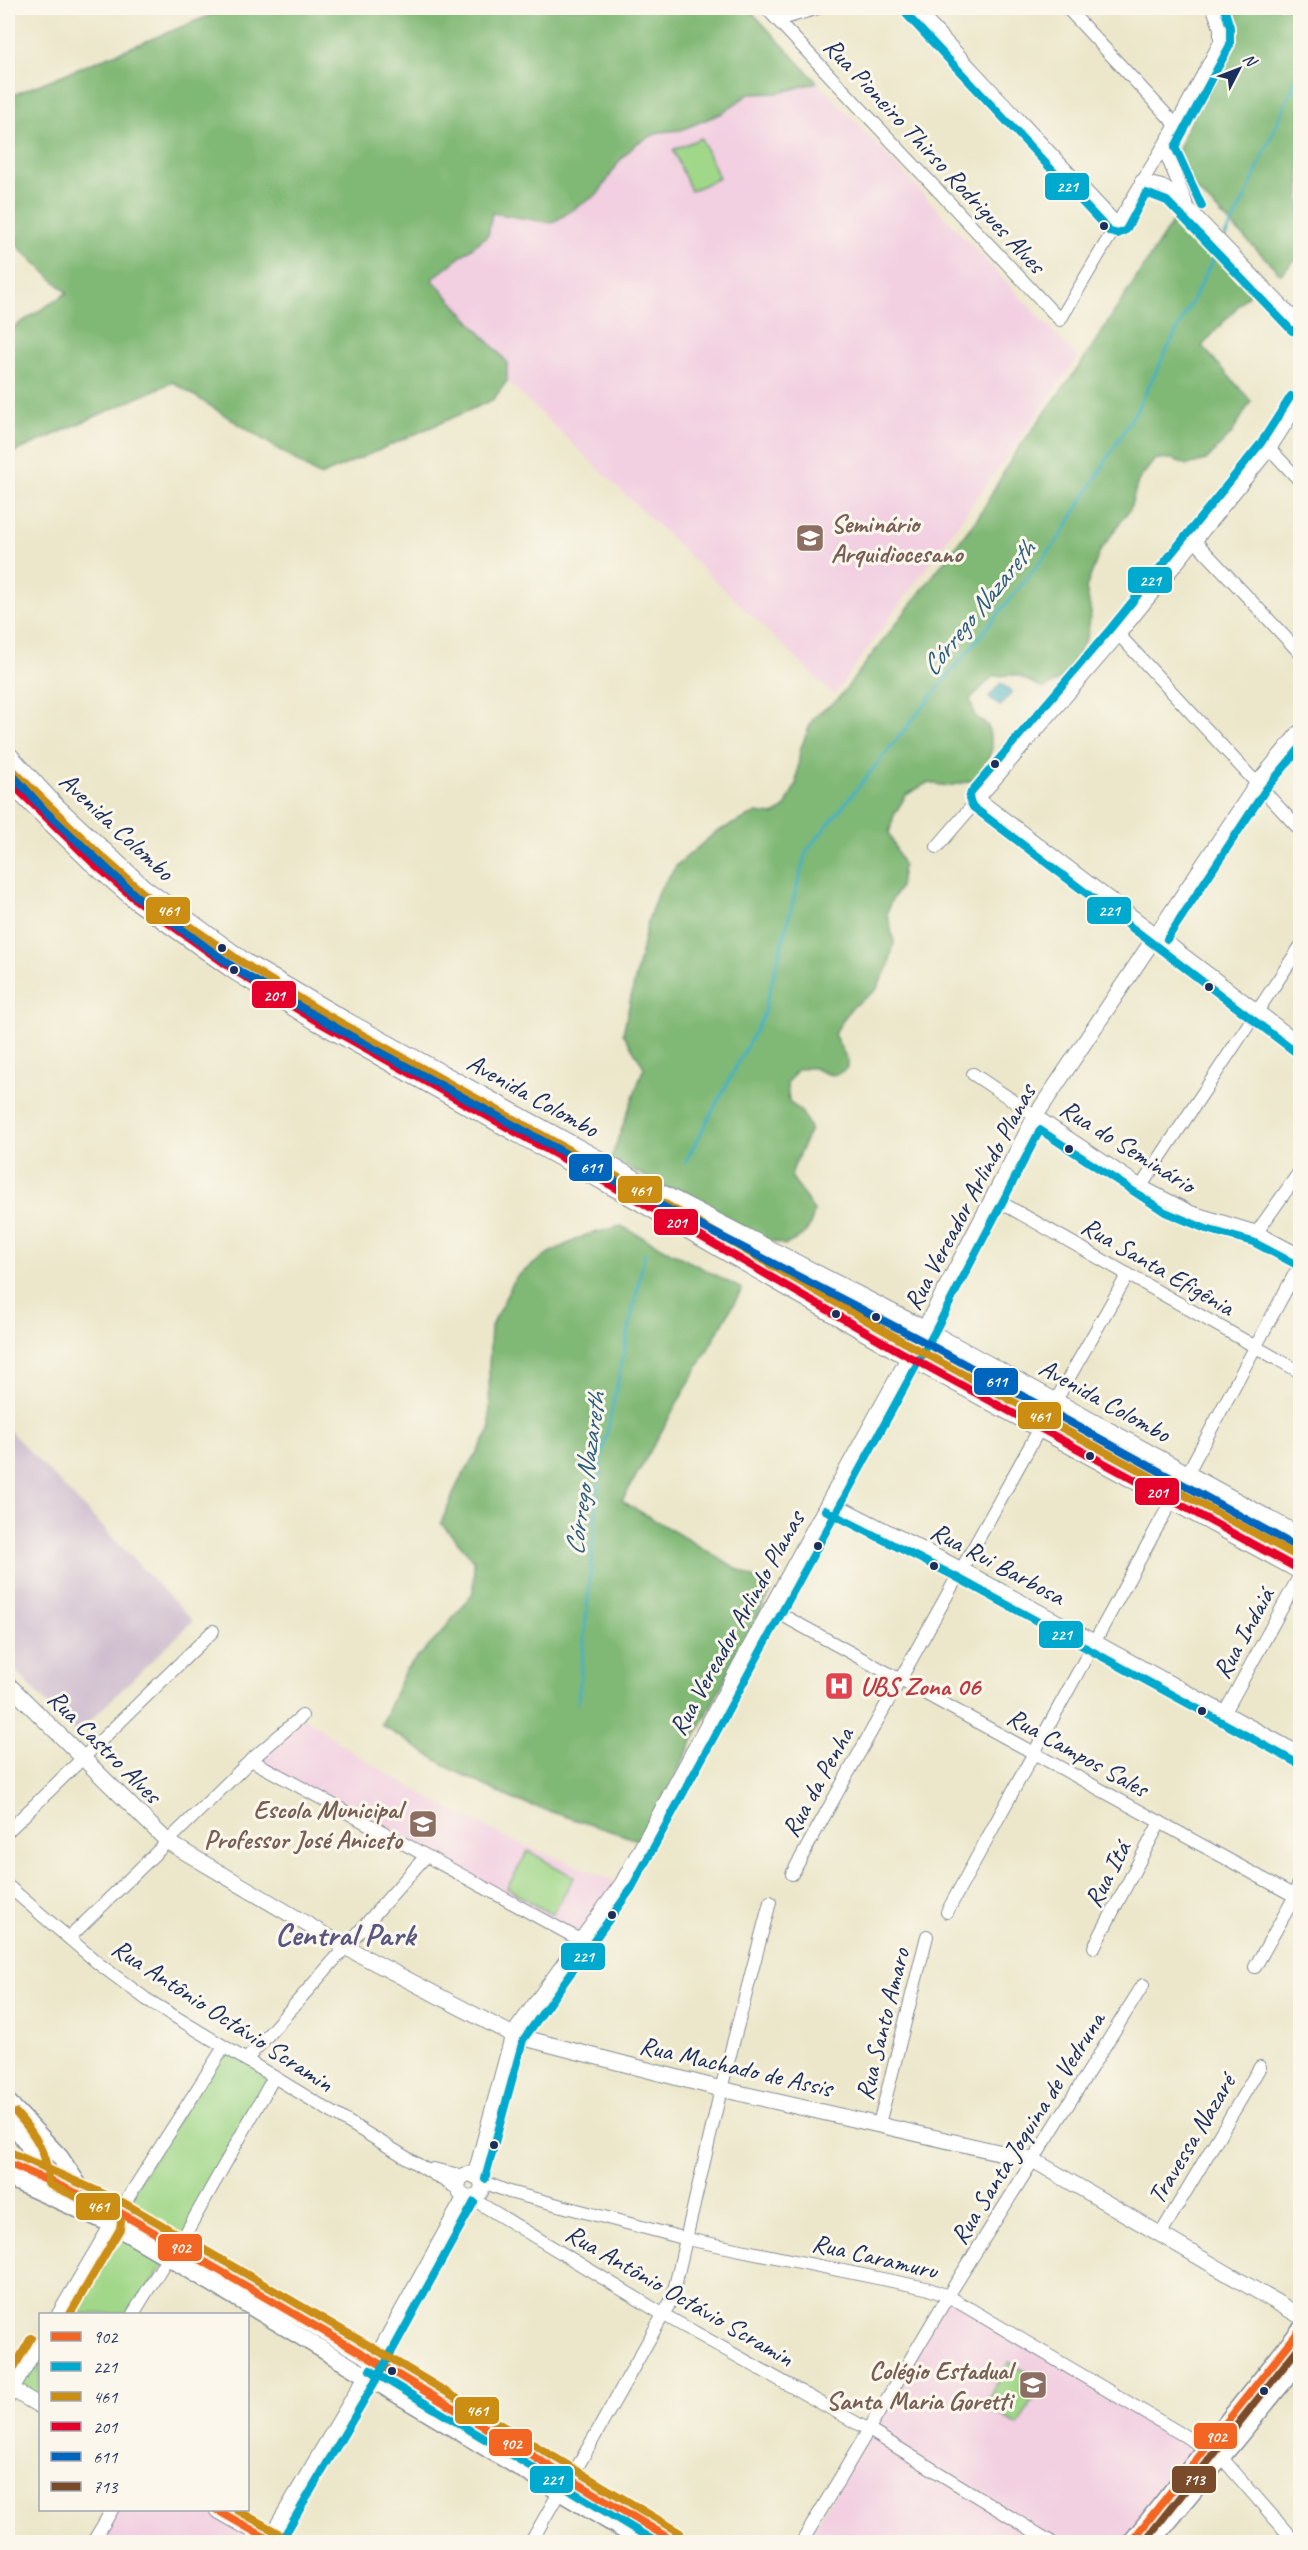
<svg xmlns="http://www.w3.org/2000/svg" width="1308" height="2550" viewBox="0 0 1308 2550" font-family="Caveat,sans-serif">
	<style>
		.built { fill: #f2cfe1 }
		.industrial { fill: #cfbdcf }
		.green { fill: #a0d788; stroke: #5e8373; stroke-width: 1.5 }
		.forest { fill: #80b874; stroke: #4e7469; stroke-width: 1.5 }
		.water { fill: #45b2c1; stroke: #307090; stroke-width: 1.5 }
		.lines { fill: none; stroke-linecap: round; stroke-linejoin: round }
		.stream { stroke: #45b2c1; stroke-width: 3 }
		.minor-casing { stroke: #848b94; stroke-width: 14 }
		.tertiary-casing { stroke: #848b94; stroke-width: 17 }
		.secondary-casing { stroke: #848b94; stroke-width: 19 }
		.primary-casing { stroke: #848b94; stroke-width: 20 }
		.minor { stroke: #fff; stroke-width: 12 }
		.tertiary { stroke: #fff; stroke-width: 15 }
		.secondary { stroke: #fff; stroke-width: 16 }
		.primary { stroke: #fff; stroke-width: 18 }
		.bus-1-casing { stroke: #fbf7ec; stroke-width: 12 }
		.bus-2-casing { stroke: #fbf7ec; stroke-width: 12 }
		.bus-3-casing { stroke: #fbf7ec; stroke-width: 12 }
		.bus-4-casing { stroke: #fbf7ec; stroke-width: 12 }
		.bus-5-casing { stroke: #fbf7ec; stroke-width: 12 }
		.bus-6-casing { stroke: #fbf7ec; stroke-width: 12 }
		.bus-1 { stroke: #f26522; stroke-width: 8 }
		.bus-2 { stroke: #00a9ce; stroke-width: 8 }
		.bus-3 { stroke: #cb8e13; stroke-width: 8 }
		.bus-4 { stroke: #e4002b; stroke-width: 8 }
		.bus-5 { stroke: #0065bd; stroke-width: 8 }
		.bus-6 { stroke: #7a4b2a; stroke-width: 8 }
		.bus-dot { fill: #1b2f5e; stroke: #fbf7ec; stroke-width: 2 }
		.labels { text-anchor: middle; stroke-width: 6; stroke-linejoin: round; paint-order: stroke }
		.street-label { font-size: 26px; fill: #1b2f5e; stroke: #fbf7ec }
		.education-label { font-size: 26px; font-weight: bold; fill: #785e54; stroke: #fbf7ec; text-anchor: end }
		.health-label { font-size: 26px; font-weight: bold; fill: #be3a42; stroke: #fbf7ec; text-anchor: start }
		.water-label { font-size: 27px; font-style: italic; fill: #2a5d81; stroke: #fbf7ec }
		.district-label { font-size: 32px; font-weight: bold; fill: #575682; stroke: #fbf7ec }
		.line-badge { stroke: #fbf7ec; stroke-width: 2 }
		.badge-label { font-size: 16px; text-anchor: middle; font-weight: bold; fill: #fff }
	</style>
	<rect width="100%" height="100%" fill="#fbf7ec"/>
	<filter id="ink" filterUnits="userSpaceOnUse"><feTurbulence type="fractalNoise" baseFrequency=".0167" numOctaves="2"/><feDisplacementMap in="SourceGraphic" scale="12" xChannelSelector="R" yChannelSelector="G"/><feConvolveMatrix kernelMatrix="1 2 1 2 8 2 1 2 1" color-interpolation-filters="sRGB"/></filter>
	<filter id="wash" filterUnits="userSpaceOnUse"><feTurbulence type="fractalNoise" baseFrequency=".008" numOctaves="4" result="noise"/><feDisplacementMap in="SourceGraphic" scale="24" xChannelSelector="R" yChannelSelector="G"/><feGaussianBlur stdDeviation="1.35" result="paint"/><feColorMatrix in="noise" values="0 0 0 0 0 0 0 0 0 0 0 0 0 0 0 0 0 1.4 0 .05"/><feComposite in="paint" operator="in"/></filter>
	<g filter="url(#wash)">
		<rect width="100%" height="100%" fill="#ece7ca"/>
		<!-- built -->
		<g class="built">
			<polygon points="817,82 1078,358 834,695 507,381 507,362 432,279 488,235 492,212 552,223 598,194 621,159 637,143 660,132 681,130 722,113 749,94 779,93"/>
			<polygon points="302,1716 358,1756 445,1807 514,1841 622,1884 582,1941 251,1760"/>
			<polygon points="948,2296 1203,2445 1125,2542 1051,2542 869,2430"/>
			<polygon points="869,2434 1042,2542 805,2542"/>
			<polygon points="112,2510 217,2510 273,2542 93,2542"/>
		</g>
		<!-- industrial -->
		<polygon class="industrial" points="8,1429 193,1621 76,1734 8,1663"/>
		<!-- green -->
		<g class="green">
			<polygon points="701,138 719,178 691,191 673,150"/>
			<polygon points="528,1851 574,1877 552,1915 507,1888"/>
			<polygon points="224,2047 274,2077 178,2247 119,2212"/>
			<polygon points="111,2224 168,2257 133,2314 58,2314"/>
			<polygon points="40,2343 40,2406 13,2390"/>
			<polygon points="1009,2362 1043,2381 1018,2425 984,2406"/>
		</g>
		<!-- forest -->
		<g class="forest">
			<polygon points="228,8 748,8 817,82 779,93 749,94 722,113 681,130 660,132 637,143 621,159 598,194 552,223 492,213 488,235 432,279 507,362 507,381 493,400 320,476 173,382 8,455 8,331 67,293 8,237 8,97"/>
			<polygon points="1222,8 1300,8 1300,255 1281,274 1190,183 1178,154 1184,133 1227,54 1231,34"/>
			<path d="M 1180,210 L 1255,287 L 1202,346 L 1251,401 L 1232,433 L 1206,460 L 1187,465 L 1172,459 L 1155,459 L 1138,481 L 1130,509 L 1100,551 L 1086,588 L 1091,613 L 1087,637 L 1064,677 L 1044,689 L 1017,675 L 993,676 L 970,699 L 975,716 L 988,726 L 992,748 L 986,766 L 975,780 L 949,786 L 927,783 L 906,795 L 894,815 L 889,833 L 903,865 L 900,887 L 890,903 L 887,913 L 894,942 L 889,964 L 876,990 L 851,1008 L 834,1034 L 848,1061 L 846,1069 C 830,1080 828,1073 813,1068 C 809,1067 803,1069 798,1069 L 787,1083 L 789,1101 L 802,1113 L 810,1128 C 805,1145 795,1159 791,1176 L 814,1211 C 810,1232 804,1236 785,1245 L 765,1239 L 611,1159 L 644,1067 L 623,1033 L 648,921 L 658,892 L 677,865 L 716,832 L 756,813 L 773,815 L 784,809 L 796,784 L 800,750 L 813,718 L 838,699 L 979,516 L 1013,456 L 1083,361 Z"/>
			<polygon points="621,1226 742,1289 622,1501 772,1589 641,1841 512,1799 453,1770 381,1725 405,1670 439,1636 473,1593 474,1560 441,1523 458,1483 490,1431 489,1366 491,1326 516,1277 549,1253 586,1235"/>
		</g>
		<!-- water -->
		<polygon class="water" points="1001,683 1012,692 1000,706 989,697"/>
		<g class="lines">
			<!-- stream -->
			<g class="stream">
				<polyline points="1223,240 1246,196 1300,70"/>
				<polyline points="685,1163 763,1016 806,852 1061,536 1137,409 1220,246"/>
				<polyline points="578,1703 601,1461 645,1253"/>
			</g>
		</g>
	</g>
	<g filter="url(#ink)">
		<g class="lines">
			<!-- minor casing -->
			<g class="minor-casing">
				<g id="minor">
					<polyline points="766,8 1060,320 1176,125 1220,42 1220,28 1213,8"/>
					<polyline points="915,8 1117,224"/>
					<polyline points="1067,8 1176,125"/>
					<polyline points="778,20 818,8"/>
					<polyline points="1163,147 1186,202"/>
					<polyline points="1141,181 1162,186 1174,193 1300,324"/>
					<polyline points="1270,449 1300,481"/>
					<polyline points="1195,541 1300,653"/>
					<polyline points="1119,635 1300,830"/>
					<polyline points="979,799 1300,1043"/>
					<polyline points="937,847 1119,635 1270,449 1300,402"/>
					<polyline points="973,1074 1141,1186 1191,1212 1257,1232 1300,1255"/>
					<polyline points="1141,1186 1300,947"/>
					<polyline points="993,1198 1300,1372"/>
					<polyline points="1257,1232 1300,1171"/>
					<polyline points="1055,1402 1128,1274"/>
					<polyline points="1187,1474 1300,1264"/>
					<polyline points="830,1501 961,1568 1300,1753"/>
					<polyline points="771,1609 1300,1899"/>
					<polyline points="1225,1712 1300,1575"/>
					<polyline points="251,1760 582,1941"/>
					<polyline points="8,1831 213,1631"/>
					<polyline points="792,1874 1040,1428"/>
					<polyline points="8,1886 99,1964 146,1999 458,2189"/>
					<polyline points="947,1912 1172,1500"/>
					<polyline points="69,1938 251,1760 302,1716"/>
					<polyline points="1094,1947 1160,1822"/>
					<polyline points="1255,1967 1295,1896"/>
					<polyline points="246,2060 425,1857"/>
					<polyline points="879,2124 927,1936"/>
					<polyline points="433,2169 464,2176"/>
					<polyline points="481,2181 509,2192 687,2239 926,2288 948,2296 1222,2458 1295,2542"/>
					<polyline points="471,2198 664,2315 869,2430 1051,2542"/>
					<polyline points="119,2212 224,2047"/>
					<polyline points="1160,2235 1260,2067"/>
					<polyline points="178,2247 274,2077"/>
					<polyline points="58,2314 111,2224"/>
					<polyline points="133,2314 168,2257"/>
					<polyline points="8,2399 40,2343"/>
					<polyline points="570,2480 672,2299 721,2089 770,1902"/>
					<polyline points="93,2542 112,2510"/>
					<polyline points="531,2542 560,2491"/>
					<polyline points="802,2542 948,2296 1143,1985"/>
				</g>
			</g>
			<!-- tertiary casing -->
			<g class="tertiary-casing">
				<g id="tertiary">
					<polyline points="8,1684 168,1842 347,1948 513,2035 721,2089 1033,2160 1300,2316"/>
					<polyline points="1295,1896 1300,1885"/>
					<circle cx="470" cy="2186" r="12"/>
					<polyline points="475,2176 513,2035 622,1884 809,1538 924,1330 1036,1115 1258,783 1300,732"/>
					<polyline points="8,2387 40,2406"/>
					<polyline points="217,2510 273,2542"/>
					<polyline points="269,2540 367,2375 465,2197"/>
				</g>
			</g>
			<!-- secondary casing -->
			<g class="secondary-casing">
				<g id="secondary">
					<polyline points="8,2102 60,2157 86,2196"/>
					<path d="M 8,2120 C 25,2138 40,2158 38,2184"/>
					<polyline points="8,2163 119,2212 375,2361 675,2542"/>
					<polyline points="8,2178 111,2224 168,2257 643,2542"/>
					<polyline points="1131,2542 1300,2330"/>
					<polyline points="1152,2542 1300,2362"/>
				</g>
			</g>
			<!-- primary casing -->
			<g class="primary-casing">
				<g id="primary">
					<polyline points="8,755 53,804 143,888 247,964 345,1021 650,1188 924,1330 1300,1537"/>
					<polyline points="8,780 92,862 136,900 234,970 315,1020 641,1202 899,1351 1300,1570"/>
				</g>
			</g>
			<!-- minor -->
			<use href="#minor" class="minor"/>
			<!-- tertiary -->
			<use href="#tertiary" class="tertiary"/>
			<!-- secondary -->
			<use href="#secondary" class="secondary"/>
			<!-- primary -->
			<use href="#primary" class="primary"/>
			<!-- bus-1 casing -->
			<g class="bus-1-casing">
				<g id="bus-1">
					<polyline points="8,2163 119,2212 375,2361 675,2542"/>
					<polyline points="217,2510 273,2542"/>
					<polyline points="1131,2542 1300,2330"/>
				</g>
			</g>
			<!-- bus-2 casing -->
			<g class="bus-2-casing">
				<g id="bus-2">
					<polyline points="907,15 1110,232 1118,234 1126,230 1146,193 1167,201 1292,331"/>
					<polyline points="1202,206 1175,147 1230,45 1230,27 1224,8"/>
					<polyline points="1291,396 1261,443 1111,628 971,792 969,799 973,807 1294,1051"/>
					<polyline points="1167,939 1266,789 1300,748"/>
					<polyline points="825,1510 956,1577 1295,1762"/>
					<polyline points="485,2179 523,2040 631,1889 933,1335 1040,1130 1165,1212 1206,1229 1253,1242 1295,1264"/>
					<polyline points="370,2370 656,2542"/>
					<polyline points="283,2538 376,2380 474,2202"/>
				</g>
			</g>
			<!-- bus-3 casing -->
			<g class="bus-3-casing">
				<g id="bus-3">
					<polyline points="15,772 99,854 142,892 240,961 320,1011 646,1193 904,1342 1300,1558"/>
					<path d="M 16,2113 C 35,2134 49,2155 48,2184 L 115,2214 L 121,2221 L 120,2229 L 70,2314"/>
					<polyline points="12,2153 124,2203 380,2352 680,2533"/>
					<polyline points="8,2378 31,2338"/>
					<polyline points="237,2510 278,2533"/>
				</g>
			</g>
			<!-- bus-4 casing -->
			<g class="bus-4-casing">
				<polyline id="bus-4" points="8,780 92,862 136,900 234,970 315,1020 641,1202 899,1351 1300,1570"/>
			</g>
			<!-- bus-5 casing -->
			<g class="bus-5-casing">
				<polyline id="bus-5" points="8,770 46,812 136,896 242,973 340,1030 645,1197 919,1339 1295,1546"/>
			</g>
			<!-- bus-6 casing -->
			<g class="bus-6-casing">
				<polyline id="bus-6" points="1144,2542 1300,2346"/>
			</g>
			<!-- bus-1 -->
			<use href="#bus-1" class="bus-1"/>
			<!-- bus-2 -->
			<use href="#bus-2" class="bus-2"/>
			<!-- bus-3 -->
			<use href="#bus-3" class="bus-3"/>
			<!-- bus-4 -->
			<use href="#bus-4" class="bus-4"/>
			<!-- bus-5 -->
			<use href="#bus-5" class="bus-5"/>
			<!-- bus-6 -->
			<use href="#bus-6" class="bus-6"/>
		</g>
	</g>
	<!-- icons -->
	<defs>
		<g id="university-square" transform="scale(1.5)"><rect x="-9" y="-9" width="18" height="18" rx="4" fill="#8d6e63" stroke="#fbf7ec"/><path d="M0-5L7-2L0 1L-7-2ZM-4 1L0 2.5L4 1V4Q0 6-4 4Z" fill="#fff"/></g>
		<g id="hospital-square" transform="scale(1.5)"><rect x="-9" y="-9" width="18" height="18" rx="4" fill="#e0444e" stroke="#fbf7ec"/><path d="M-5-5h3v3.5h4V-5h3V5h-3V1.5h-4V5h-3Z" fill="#fff"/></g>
		<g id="school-square" transform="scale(1.5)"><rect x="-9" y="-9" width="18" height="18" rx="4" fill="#8d6e63" stroke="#fbf7ec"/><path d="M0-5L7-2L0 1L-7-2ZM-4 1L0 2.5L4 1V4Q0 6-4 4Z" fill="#fff"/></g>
	</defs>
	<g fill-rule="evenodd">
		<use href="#university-square" x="810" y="538"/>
		<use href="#hospital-square" x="839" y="1686"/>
		<use href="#school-square" x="423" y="1824"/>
		<use href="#school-square" x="1033" y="2385"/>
	</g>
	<!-- markers -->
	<g class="bus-dot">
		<circle cx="1104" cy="226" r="5"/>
		<circle cx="995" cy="764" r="5"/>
		<circle cx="222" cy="948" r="5"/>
		<circle cx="234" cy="970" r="5"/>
		<circle cx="1209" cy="987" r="5"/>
		<circle cx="1069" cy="1149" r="5"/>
		<circle cx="836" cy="1314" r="5"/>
		<circle cx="876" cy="1317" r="5"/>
		<circle cx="1090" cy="1456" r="5"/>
		<circle cx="818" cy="1546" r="5"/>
		<circle cx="934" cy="1566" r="5"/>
		<circle cx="1202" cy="1711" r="5"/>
		<circle cx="612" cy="1915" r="5"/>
		<circle cx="494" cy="2145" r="5"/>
		<circle cx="392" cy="2371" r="5"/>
		<circle cx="1264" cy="2391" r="5"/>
	</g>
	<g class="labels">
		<!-- street labels -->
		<g class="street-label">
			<text transform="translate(935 155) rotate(47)" y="9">Rua Pioneiro Thirso Rodrigues Alves</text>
			<text transform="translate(117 826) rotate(43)" y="9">Avenida Colombo</text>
			<text transform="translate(533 1095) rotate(29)" y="9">Avenida Colombo</text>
			<text transform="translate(1128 1146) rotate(32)" y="9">Rua do Seminário</text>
			<text transform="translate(969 1197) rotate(-62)" y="9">Rua Vereador Arlindo Planas</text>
			<text transform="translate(1158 1266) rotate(30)" y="9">Rua Santa Efigênia</text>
			<text transform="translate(1105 1400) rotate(29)" y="9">Avenida Colombo</text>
			<text transform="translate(998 1563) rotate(28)" y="9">Rua Rui Barbosa</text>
			<text transform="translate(736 1623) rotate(-61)" y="9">Rua Vereador Arlindo Planas</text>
			<text transform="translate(1243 1633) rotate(-61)" y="9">Rua Indaiá</text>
			<text transform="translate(105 1746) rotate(45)" y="9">Rua Castro Alves</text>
			<text transform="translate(1078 1752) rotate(29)" y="9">Rua Campos Sales</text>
			<text transform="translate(817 1782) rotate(-61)" y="9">Rua da Penha</text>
			<text transform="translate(1107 1874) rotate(-62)" y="9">Rua Itá</text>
			<text transform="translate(223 2015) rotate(33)" y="9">Rua Antônio Octávio Scramin</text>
			<text transform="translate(882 2024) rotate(-76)" y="9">Rua Santo Amaro</text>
			<text transform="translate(736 2066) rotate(13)" y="9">Rua Machado de Assis</text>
			<text transform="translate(1027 2128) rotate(-58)" y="9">Rua Santa Joquina de Vedruna</text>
			<text transform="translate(1191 2139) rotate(-59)" y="9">Travessa Nazaré</text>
			<text transform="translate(875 2256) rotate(13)" y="9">Rua Caramuru</text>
			<text transform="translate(680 2295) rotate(30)" y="9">Rua Antônio Octávio Scramin</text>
		</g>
		<!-- education labels -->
		<g class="education-label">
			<text x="831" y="532" text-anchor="start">Seminário<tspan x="831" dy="30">Arquidiocesano</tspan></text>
			<text x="402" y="1818">Escola Municipal<tspan x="402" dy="30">Professor José Aniceto</tspan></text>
			<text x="1012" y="2379">Colégio Estadual<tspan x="1012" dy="30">Santa Maria Goretti</tspan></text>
		</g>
		<!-- health labels -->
		<g class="health-label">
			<text x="860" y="1695">UBS Zona 06</text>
		</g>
		<!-- water labels -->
		<g class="water-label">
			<text transform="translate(978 608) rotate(-51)" y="9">Córrego Nazareth</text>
			<text transform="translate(585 1474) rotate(-82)" y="9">Córrego Nazareth</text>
		</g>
		<!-- district labels -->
		<g class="district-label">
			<text x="345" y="1945">Central Park</text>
		</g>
	</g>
	<g class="line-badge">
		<rect x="1044" y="172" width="46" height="29" rx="6" fill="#00a9ce"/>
		<rect x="1127" y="566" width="46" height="28" rx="6" fill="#00a9ce"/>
		<rect x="1086" y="896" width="46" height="29" rx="6" fill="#00a9ce"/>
		<rect x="145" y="896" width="46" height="29" rx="6" fill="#cb8e13"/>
		<rect x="251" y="980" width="46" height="29" rx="6" fill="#e4002b"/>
		<rect x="568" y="1153" width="45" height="29" rx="6" fill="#0065bd"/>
		<rect x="617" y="1175" width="46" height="29" rx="6" fill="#cb8e13"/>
		<rect x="653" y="1208" width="46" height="28" rx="6" fill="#e4002b"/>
		<rect x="973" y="1367" width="46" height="29" rx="6" fill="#0065bd"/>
		<rect x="1017" y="1401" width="45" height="29" rx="6" fill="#cb8e13"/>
		<rect x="1134" y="1477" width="46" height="29" rx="6" fill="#e4002b"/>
		<rect x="1038" y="1620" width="46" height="29" rx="6" fill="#00a9ce"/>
		<rect x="560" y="1942" width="46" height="29" rx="6" fill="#00a9ce"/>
		<rect x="75" y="2192" width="46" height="29" rx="6" fill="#cb8e13"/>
		<rect x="157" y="2233" width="46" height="29" rx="6" fill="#f26522"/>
		<rect x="454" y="2396" width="46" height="29" rx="6" fill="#cb8e13"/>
		<rect x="1193" y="2422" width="45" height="28" rx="6" fill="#f26522"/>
		<rect x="488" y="2428" width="45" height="29" rx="6" fill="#f26522"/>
		<rect x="529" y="2465" width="45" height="29" rx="6" fill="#00a9ce"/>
		<rect x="1171" y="2465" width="46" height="29" rx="6" fill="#7a4b2a"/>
	</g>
	<g class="badge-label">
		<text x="1067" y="192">221</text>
		<text x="1150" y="586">221</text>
		<text x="1109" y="916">221</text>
		<text x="168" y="916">461</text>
		<text x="274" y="1001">201</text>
		<text x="591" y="1173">611</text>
		<text x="640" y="1196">461</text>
		<text x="676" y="1228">201</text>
		<text x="996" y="1387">611</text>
		<text x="1039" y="1422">461</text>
		<text x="1157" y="1498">201</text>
		<text x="1061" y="1640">221</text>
		<text x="583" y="1962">221</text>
		<text x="98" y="2212">461</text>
		<text x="180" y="2253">902</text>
		<text x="477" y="2416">461</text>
		<text x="1216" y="2442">902</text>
		<text x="511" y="2449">902</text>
		<text x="552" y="2485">221</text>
		<text x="1194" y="2485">713</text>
	</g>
	<!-- margin -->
	<rect width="1308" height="2550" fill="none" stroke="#fbf7ec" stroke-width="30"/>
	<!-- legend -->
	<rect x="39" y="2313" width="210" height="198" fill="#fbf7ec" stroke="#a1a7b3" stroke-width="1.5"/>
	<rect x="51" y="2332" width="30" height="9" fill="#f26522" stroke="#a1a7b3" stroke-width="1.5"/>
	<text x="93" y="2343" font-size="18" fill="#1b2f5e">902</text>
	<rect x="51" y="2362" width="30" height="9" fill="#00a9ce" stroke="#a1a7b3" stroke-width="1.5"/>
	<text x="93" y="2373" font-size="18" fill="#1b2f5e">221</text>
	<rect x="51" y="2392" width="30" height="9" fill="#cb8e13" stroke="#a1a7b3" stroke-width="1.5"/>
	<text x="93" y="2403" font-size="18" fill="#1b2f5e">461</text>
	<rect x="51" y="2422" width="30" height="9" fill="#e4002b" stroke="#a1a7b3" stroke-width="1.5"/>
	<text x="93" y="2433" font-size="18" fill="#1b2f5e">201</text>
	<rect x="51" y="2452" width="30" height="9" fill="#0065bd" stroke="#a1a7b3" stroke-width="1.5"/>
	<text x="93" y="2463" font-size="18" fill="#1b2f5e">611</text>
	<rect x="51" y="2482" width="30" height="9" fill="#7a4b2a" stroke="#a1a7b3" stroke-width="1.5"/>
	<text x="93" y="2493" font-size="18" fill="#1b2f5e">713</text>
	<!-- north arrow -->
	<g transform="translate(1239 69) rotate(48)" stroke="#fbf7ec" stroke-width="4.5" paint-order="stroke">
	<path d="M0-4.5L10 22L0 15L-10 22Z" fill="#1b2f5e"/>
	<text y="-9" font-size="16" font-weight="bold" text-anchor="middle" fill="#1b2f5e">N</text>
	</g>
</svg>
